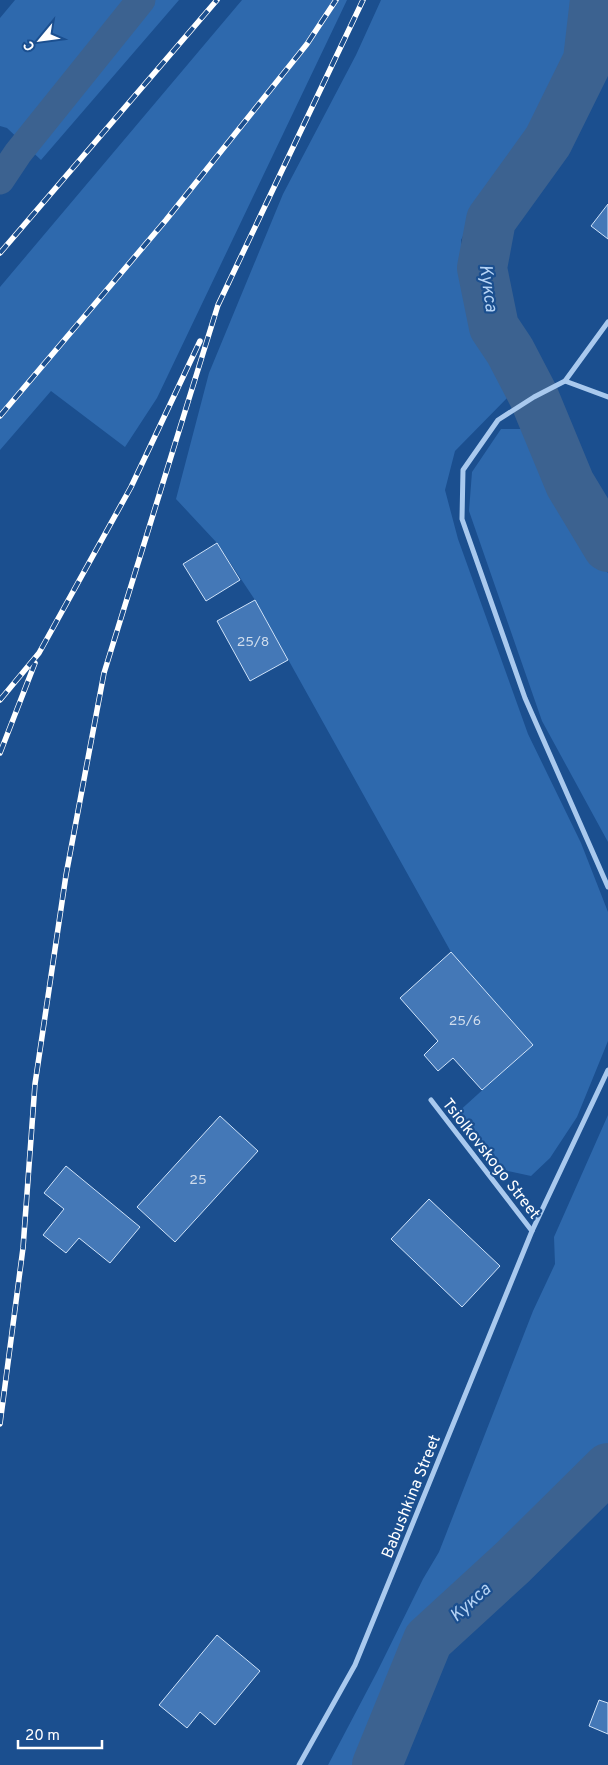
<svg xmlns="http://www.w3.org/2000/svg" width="608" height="1765" viewBox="0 0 608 1765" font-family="Overpass,sans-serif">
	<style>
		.green { fill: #2e69ad }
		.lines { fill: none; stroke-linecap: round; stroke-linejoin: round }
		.canal { stroke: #3c6290; stroke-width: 29 }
		.river { stroke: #3c6290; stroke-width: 50 }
		.building { fill: #4478b7; stroke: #cfe3fa }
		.minor { stroke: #a9c9ee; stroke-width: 5 }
		.rail-casing { stroke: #fff; stroke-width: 5.5 }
		.rail { stroke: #1b4f8f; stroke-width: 4; stroke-dasharray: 11; stroke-linecap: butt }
		.labels { text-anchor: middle; stroke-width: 4.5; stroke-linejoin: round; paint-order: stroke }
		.number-label { font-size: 14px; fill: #d0dded }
		.street-label { font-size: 16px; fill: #fff; stroke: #1b4f8f }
		.water-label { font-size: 18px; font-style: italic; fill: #b5d3f5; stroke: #1b4f8f }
	</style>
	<rect width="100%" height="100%" fill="#1b4f8f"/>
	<!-- green -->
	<g class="green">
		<polygon points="15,0 179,0 41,160 7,128 0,126 0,18"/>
		<polygon points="242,0 347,0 157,398 125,447 51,391 0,450 0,287"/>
		<polygon points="381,0 587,0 579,55 530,143 492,179 461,240 462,293 494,359 513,392 455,451 445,490 458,539 528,734 581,843 608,912 608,1041 577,1117 550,1158 531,1176 498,1169 456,1114 532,1045 451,952 255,600 217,543 176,499 209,373 283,194 356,55"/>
		<polygon points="501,429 534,429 590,553 608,573 608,842 542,721 469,511 472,472"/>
		<polygon points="608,1115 608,1458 428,1625 364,1765 328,1765 377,1672 423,1579 439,1552 533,1311 555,1264 554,1237"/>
	</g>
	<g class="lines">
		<!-- canal -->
		<polyline class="canal" points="0,180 18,153 141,0"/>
		<!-- river -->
		<g class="river">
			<polyline points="595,0 588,60 548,141 491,220 482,268 494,327 510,351 534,397 570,484 608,547"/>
			<polyline points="377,1765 428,1640 513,1562 608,1468"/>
		</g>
	</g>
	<!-- building -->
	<g class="building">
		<polygon points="608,204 608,239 591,226"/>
		<polygon points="217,543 240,580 206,601 183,564"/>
		<polygon points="255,600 288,660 250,681 217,621"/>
		<polygon points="451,952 533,1045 482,1090 453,1058 438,1071 424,1055 438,1041 400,998"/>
		<polygon points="220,1116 258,1151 175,1242 137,1207"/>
		<polygon points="66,1166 140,1227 110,1263 79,1238 66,1253 43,1235 64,1209 44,1193"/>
		<polygon points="429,1199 500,1266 462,1307 391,1239"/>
		<polygon points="217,1635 260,1671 215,1725 200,1712 187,1728 159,1705"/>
		<polygon points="599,1700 608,1703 608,1734 589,1726"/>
	</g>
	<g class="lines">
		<!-- minor -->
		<g class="minor">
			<polyline points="608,322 565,381 534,397 498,420 463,470 462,519 525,698 608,887"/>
			<polyline points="565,381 608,397"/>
			<polyline points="431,1100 532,1231"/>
			<polyline points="299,1765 355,1665 532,1231 608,1070"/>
		</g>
		<!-- rail casing -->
		<g class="rail-casing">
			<g id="rail">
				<polyline points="0,253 217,0"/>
				<polyline points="0,416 166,220 307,44 336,0"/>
				<polyline points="0,700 39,653 131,487 200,341"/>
				<polyline points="0,753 35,663"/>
				<polyline points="0,1424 23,1248 35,1084 66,875 104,673 218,305 363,0"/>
			</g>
		</g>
		<!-- rail -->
		<use href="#rail" class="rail"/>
	</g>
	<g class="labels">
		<!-- number labels -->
		<g class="number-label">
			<text x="253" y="646">25/8</text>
			<text x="465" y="1025">25/6</text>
			<text x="198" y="1184">25</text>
		</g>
		<!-- street labels -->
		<g class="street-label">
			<text transform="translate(492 1158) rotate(52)" y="6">Tsiolkovskogo Street</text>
			<text transform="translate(410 1496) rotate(-68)" y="6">Babushkina Street</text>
		</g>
		<!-- water labels -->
		<g class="water-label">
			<text transform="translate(489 288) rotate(82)" y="6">Кукса</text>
			<text transform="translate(470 1602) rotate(-42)" y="6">Кукса</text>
		</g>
	</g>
	<!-- north arrow -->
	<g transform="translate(40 40) rotate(241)" stroke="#1b4f8f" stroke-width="4" paint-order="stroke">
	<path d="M0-4L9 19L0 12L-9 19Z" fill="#ffffff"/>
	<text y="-8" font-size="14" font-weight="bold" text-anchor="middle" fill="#ffffff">С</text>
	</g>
	<!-- scale -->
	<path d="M18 1740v8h84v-8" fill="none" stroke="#ffffff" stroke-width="2.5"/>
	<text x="25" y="1740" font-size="15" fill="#ffffff" stroke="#1b4f8f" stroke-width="4" paint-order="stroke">20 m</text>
</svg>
